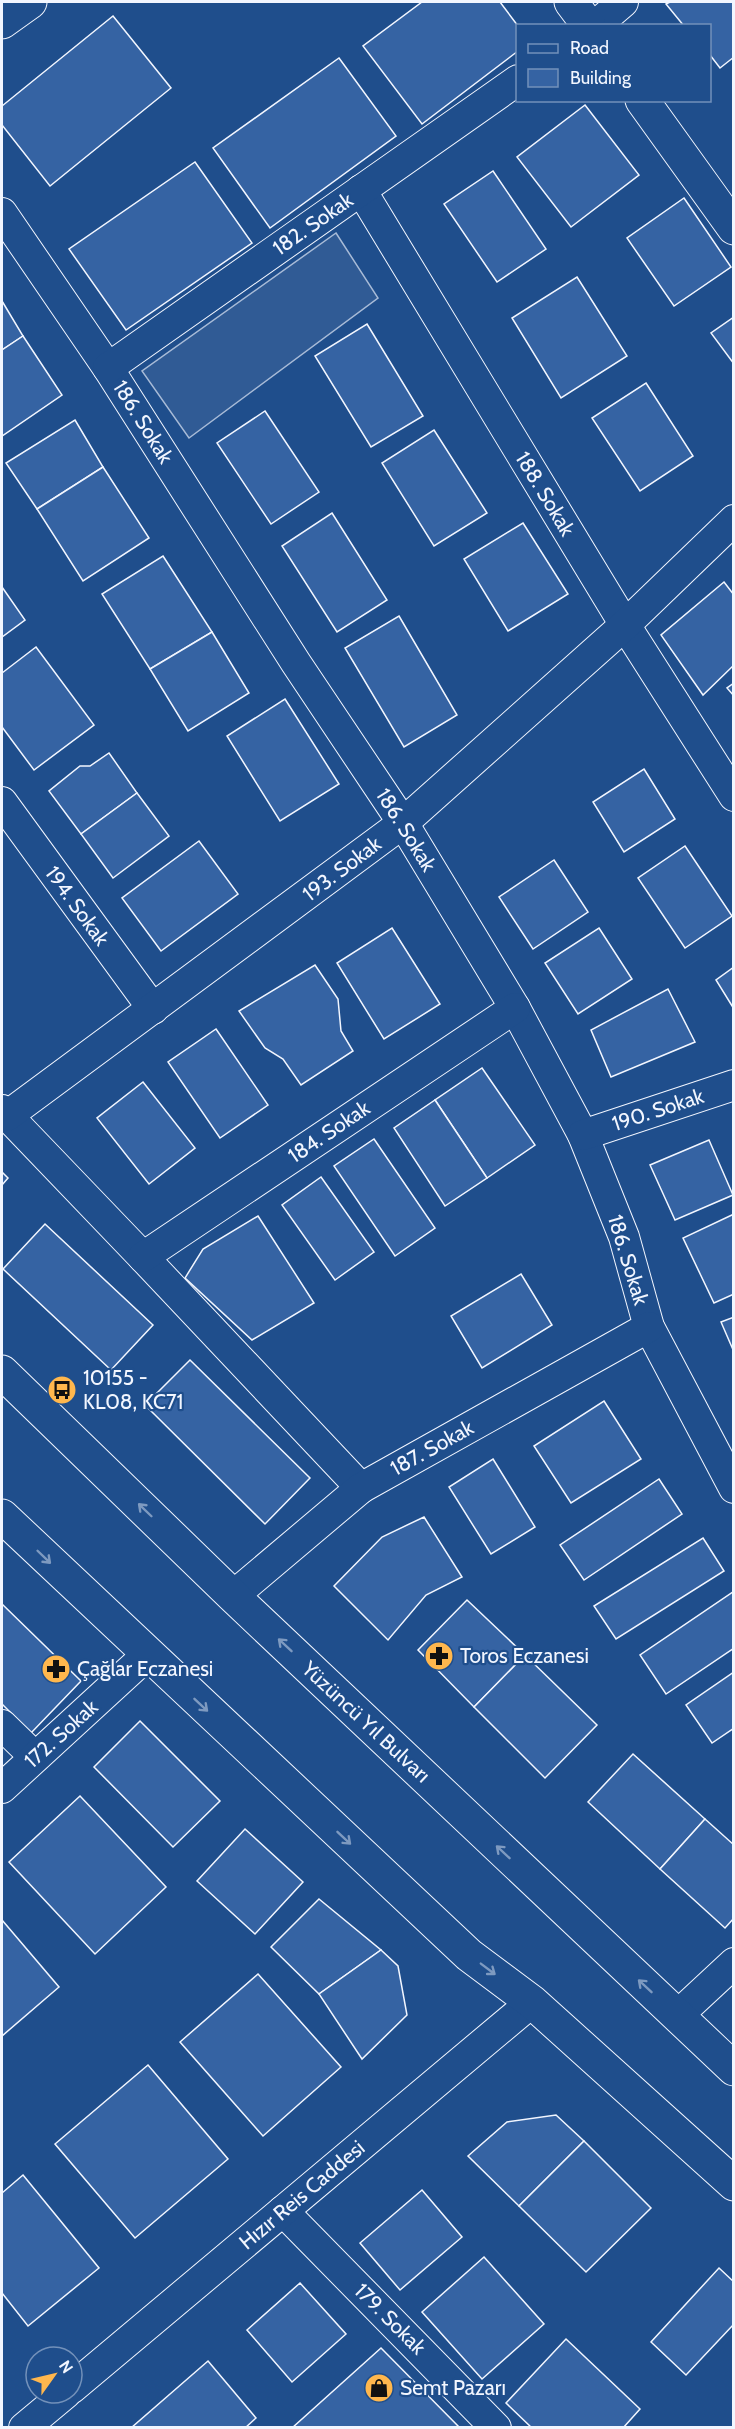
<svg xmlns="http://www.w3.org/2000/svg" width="735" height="2429" viewBox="0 0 735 2429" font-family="Cabin,sans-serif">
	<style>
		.built { fill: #305b95; stroke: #a8bbd7; stroke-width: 1.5 }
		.building { fill: #3563a3; stroke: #f2f6ff; stroke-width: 1.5 }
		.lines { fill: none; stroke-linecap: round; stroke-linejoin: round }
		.minor-casing { stroke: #f2f6ff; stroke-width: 32 }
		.tertiary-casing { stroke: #f2f6ff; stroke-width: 35 }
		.primary-casing { stroke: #f2f6ff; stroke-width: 35 }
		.minor { stroke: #1f4e8c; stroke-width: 30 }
		.tertiary { stroke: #1f4e8c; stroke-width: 33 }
		.primary { stroke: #1f4e8c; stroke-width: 33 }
		.oneway { stroke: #7e9ac0 }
		.labels { text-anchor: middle; stroke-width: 4.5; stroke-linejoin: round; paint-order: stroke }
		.street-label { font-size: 21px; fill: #f2f6ff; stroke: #1f4e8c }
		.poi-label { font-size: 21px; fill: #f2f6ff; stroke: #1f4e8c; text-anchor: start }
	</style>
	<rect width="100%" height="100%" fill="#1f4e8c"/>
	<!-- built -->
	<polygon class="built" points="336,233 378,298 189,438 142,371"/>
	<!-- building -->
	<g class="building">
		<polygon points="422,2 500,2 518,26 518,51 422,124 363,46"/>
		<polygon points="670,2 734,2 734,57 720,68 710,55 710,26 684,26 666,4"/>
		<polygon points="113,16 171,88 50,186 2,125 2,106"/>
		<polygon points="339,58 396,136 270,228 213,148"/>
		<polygon points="585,105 639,175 571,227 517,157"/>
		<polygon points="195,162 252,243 126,330 69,249"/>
		<polygon points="493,171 546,249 497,282 444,204"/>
		<polygon points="684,198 731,267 674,306 627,238"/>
		<polygon points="577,277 627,356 561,398 512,318"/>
		<polygon points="2,301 23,336 2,350"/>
		<polygon points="734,317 734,364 711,333"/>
		<polygon points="367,324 423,416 371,447 315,356"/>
		<polygon points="23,336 62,395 2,436 2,350"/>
		<polygon points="646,383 693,456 640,491 592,418"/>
		<polygon points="265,411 319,492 271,524 217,443"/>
		<polygon points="75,420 103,467 37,509 6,463"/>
		<polygon points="434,430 487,513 434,546 382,463"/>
		<polygon points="103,467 149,538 83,581 37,509"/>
		<polygon points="332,513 387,600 337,632 282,546"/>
		<polygon points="523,523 568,594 508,631 464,559"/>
		<polygon points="163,556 212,632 150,669 102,594"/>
		<polygon points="724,582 734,595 734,665 703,695 661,635"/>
		<polygon points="2,587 25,620 2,637"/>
		<polygon points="399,616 457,715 404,747 345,648"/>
		<polygon points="212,632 249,693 188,731 150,669"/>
		<polygon points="36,647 94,725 34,770 2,727 2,673"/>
		<polygon points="734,683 734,696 727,688"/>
		<polygon points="285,699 339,784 280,821 227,736"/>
		<polygon points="109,753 137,793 81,834 49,791 80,766 90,766"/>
		<polygon points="644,769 675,819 624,852 593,802"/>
		<polygon points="137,793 169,836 113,878 81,834"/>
		<polygon points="199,841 238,894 161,951 122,898"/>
		<polygon points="685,846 732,916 685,948 638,878"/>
		<polygon points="554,860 588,912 533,949 499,897"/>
		<polygon points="392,928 440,1004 384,1039 337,963"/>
		<polygon points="599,928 632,979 578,1014 545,963"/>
		<polygon points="315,965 338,999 341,1031 353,1051 301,1085 283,1059 265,1048 239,1011"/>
		<polygon points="734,967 734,1009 716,980"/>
		<polygon points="668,989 695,1042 611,1077 591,1030"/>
		<polygon points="216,1029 268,1105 220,1138 168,1062"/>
		<polygon points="482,1068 535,1145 487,1178 435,1100"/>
		<polygon points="143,1082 195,1148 149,1184 97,1118"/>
		<polygon points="435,1100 487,1178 445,1206 394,1128"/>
		<polygon points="374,1139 435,1228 395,1256 334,1166"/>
		<polygon points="709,1140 733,1195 675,1220 650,1165"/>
		<polygon points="2,1172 8,1178 2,1185"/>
		<polygon points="321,1177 374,1252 335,1280 282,1205"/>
		<polygon points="734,1214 734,1294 714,1303 683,1238"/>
		<polygon points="258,1216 314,1303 252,1340 185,1278 203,1249"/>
		<polygon points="45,1224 153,1325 111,1370 3,1269"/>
		<polygon points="521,1274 552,1325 482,1368 451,1316"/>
		<polygon points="734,1317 734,1352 721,1322"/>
		<polygon points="190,1360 310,1478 265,1524 145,1405"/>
		<polygon points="604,1401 641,1459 571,1503 534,1446"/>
		<polygon points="493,1459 535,1527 491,1554 449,1487"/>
		<polygon points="659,1479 682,1514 584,1580 560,1545"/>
		<polygon points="424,1517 462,1577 426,1595 388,1640 334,1586 382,1537"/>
		<polygon points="703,1538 724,1571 616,1639 594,1606"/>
		<polygon points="733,1592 734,1648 666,1694 640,1655"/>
		<polygon points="467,1600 525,1655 474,1707 418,1650"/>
		<polygon points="2,1604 81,1681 31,1733 2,1704"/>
		<polygon points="525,1655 597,1725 545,1778 474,1707"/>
		<polygon points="734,1672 734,1728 712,1743 686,1705"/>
		<polygon points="140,1721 220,1801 173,1847 94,1767"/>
		<polygon points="633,1754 705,1819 660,1869 588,1802"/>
		<polygon points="80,1796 166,1887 95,1954 9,1862"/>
		<polygon points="705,1819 734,1845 734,1918 725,1928 660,1869"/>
		<polygon points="245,1829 303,1882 255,1934 197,1881"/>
		<polygon points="319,1899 381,1950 319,1994 271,1947"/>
		<polygon points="2,1920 59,1987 2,2036"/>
		<polygon points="381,1950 398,1966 407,2015 362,2059 319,1994"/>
		<polygon points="258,1974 341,2067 263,2136 180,2042"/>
		<polygon points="148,2065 228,2159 135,2238 55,2144"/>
		<polygon points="556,2115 584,2141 519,2206 468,2156 507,2122"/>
		<polygon points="584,2141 651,2208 586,2272 519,2206"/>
		<polygon points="23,2175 99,2268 28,2326 2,2293 2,2193"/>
		<polygon points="422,2190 462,2237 400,2290 360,2243"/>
		<polygon points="484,2257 544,2324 482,2379 422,2312"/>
		<polygon points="719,2268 734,2282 734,2324 686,2375 651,2342"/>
		<polygon points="300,2283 346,2334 292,2382 247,2330"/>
		<polygon points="566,2339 640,2409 623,2428 532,2428 506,2403"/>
		<polygon points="381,2348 460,2428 292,2428"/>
		<polygon points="208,2361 256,2418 245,2428 131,2428"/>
	</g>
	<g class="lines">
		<!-- minor casing -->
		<g class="minor-casing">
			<g id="minor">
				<polyline points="595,26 623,2"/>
				<polyline points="361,190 625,625 734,796"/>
				<polyline points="2,213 108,368 296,663 403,823 515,1008 583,1135 624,1237 649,1327 734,1488"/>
				<polyline points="108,368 518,80"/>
				<polyline points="2,802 153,1009"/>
				<polyline points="2,1110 143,1257 361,1488"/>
				<polyline points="7,1116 403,823 625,625 734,520"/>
				<polyline points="583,1135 734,1085"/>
				<polyline points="143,1257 515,1008"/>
				<polyline points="233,1596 361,1488 649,1327"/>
				<polyline points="2,1725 35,1757"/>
				<polyline points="2,1788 147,1655"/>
				<polyline points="677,2016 734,1963"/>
				<polyline points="283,2211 496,2428"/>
				<polyline points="72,2388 532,2002"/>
				<polyline points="24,2428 66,2393"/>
			</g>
		</g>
		<!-- tertiary casing -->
		<g class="tertiary-casing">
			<g id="tertiary">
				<polyline points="571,2 589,26"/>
				<polyline points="2,22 30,2"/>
				<polyline points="642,100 734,228"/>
			</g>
		</g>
		<!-- primary casing -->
		<g class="primary-casing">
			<g id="primary">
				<polyline points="2,1372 233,1596 734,2069"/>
				<polyline points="2,1516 469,1955 532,2002 734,2184"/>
			</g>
		</g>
		<!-- minor -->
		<use href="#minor" class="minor"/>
		<!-- tertiary -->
		<use href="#tertiary" class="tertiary"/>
		<!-- primary -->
		<use href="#primary" class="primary"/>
	</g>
	<!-- one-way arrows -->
	<defs><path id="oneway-shaft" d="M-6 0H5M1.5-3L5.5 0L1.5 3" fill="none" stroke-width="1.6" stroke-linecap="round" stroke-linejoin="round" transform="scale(1.5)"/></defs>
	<g class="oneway">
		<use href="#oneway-shaft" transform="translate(145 1510) rotate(-136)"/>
		<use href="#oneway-shaft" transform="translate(44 1557) rotate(44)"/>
		<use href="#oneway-shaft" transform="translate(285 1645) rotate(-137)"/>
		<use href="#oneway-shaft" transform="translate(201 1705) rotate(43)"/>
		<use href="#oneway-shaft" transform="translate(344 1838) rotate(43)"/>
		<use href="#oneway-shaft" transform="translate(503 1852) rotate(-137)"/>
		<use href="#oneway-shaft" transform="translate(488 1969) rotate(37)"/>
		<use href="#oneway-shaft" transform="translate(645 1986) rotate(-137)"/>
	</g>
	<!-- icons -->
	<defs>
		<g id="bus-disc" transform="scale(1.5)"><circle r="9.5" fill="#ffb74d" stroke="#1f4e8c"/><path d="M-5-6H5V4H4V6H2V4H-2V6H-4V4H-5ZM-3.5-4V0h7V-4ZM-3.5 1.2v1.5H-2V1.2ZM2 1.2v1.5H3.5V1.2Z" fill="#111"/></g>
		<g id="pharmacy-disc" transform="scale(1.5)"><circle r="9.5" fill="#ffb74d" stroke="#1f4e8c"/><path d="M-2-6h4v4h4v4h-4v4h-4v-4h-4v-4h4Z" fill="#111"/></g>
		<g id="shop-disc" transform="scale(1.5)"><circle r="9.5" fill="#ffb74d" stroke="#1f4e8c"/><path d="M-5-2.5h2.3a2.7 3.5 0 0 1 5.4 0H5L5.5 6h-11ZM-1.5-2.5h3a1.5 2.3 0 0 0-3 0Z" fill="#111"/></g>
	</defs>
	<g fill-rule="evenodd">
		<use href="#bus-disc" x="62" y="1390"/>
		<use href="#pharmacy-disc" x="439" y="1656"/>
		<use href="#pharmacy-disc" x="56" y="1669"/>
		<use href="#shop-disc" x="379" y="2388"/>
	</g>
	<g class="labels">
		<!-- street labels -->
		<g class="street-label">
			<text transform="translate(313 224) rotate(-35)" y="7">182. Sokak</text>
			<text transform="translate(143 422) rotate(58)" y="7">186. Sokak</text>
			<text transform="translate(545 494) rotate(59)" y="7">188. Sokak</text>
			<text transform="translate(406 830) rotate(58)" y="7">186. Sokak</text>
			<text transform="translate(342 869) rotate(-37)" y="7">193. Sokak</text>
			<text transform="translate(77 906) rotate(54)" y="7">194. Sokak</text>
			<text transform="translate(658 1110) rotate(-18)" y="7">190. Sokak</text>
			<text transform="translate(329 1132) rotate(-34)" y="7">184. Sokak</text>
			<text transform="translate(628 1260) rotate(73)" y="7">186. Sokak</text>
			<text transform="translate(432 1448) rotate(-29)" y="7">187. Sokak</text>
			<text transform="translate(366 1722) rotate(43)" y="7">Yüzüncü Yıl Bulvarı</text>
			<text transform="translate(61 1734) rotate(-42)" y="7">172. Sokak</text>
			<text transform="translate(302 2195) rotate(-40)" y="7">Hızır Reis Caddesi</text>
			<text transform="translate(390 2319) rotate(45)" y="7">179. Sokak</text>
		</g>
		<!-- poi labels -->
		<g class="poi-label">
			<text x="83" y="1385">10155 -<tspan x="83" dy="24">KL08, KC71</tspan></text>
			<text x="460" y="1663">Toros Eczanesi</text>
			<text x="77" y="1676">Çağlar Eczanesi</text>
			<text x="400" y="2395">Semt Pazarı</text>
		</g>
	</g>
	<!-- border -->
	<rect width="735" height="2429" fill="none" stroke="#f2f6ff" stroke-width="6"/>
	<!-- legend -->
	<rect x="516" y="24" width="195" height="78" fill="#1f4e8c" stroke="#7391ba" stroke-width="1.5"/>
	<rect x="528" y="44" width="30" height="9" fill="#1f4e8c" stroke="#7391ba" stroke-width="1.5"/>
	<text x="570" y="54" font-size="18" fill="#f2f6ff">Road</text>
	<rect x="528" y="69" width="30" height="18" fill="#3563a3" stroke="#7391ba" stroke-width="1.5"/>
	<text x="570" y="84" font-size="18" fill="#f2f6ff">Building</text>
	<!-- north arrow -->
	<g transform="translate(54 2375) rotate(56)"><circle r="28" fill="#1f4e8c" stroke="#7391ba" stroke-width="1.5"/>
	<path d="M0-4.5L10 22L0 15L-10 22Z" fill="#ffb74d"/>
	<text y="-9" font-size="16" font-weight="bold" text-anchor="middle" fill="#f2f6ff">N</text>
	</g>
</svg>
